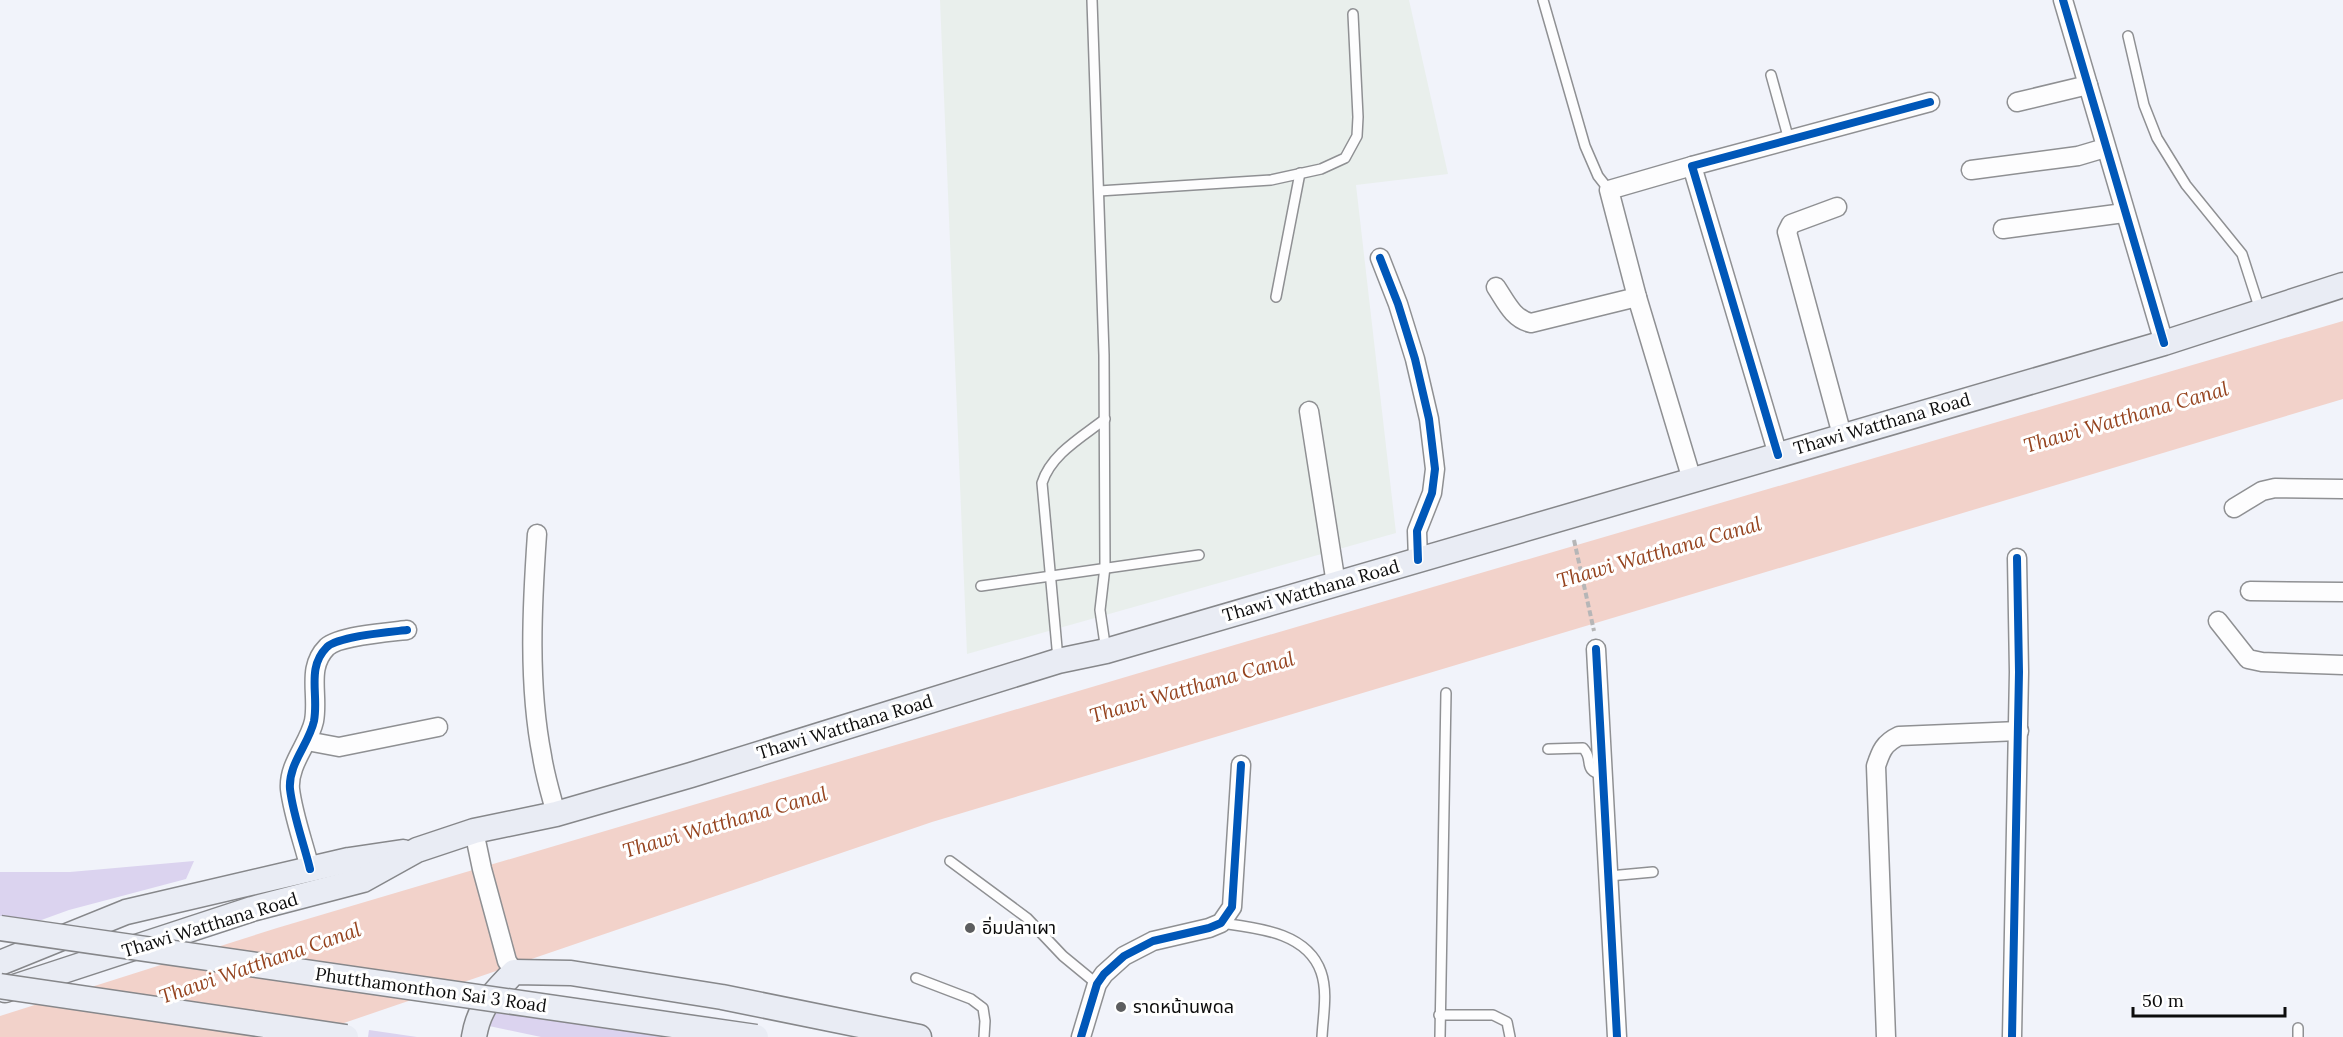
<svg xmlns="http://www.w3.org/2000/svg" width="2343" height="1037" viewBox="0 0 2343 1037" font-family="Lora,'Noto Sans Thai',serif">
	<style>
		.industrial { fill: #e9efec }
		.green { fill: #dbd3ef }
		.water { fill: #f2d2ca }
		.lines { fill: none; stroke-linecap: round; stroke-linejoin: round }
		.lane-casing { stroke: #8f9093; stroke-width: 12 }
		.street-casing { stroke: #8f9093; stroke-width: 21 }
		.secondary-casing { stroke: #86878a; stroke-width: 27 }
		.path { stroke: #b6b6b7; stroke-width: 4; stroke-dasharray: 6 3; stroke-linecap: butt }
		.lane { stroke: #fdfdfe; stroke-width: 9 }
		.street { stroke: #fdfdfe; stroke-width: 18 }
		.secondary { stroke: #e9ecf4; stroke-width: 24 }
		.secondary-bridge-casing { stroke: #86878a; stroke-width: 27; stroke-linecap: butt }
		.secondary-bridge { stroke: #e9ecf4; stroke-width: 24 }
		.cycleway-casing { stroke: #fff; stroke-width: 11 }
		.cycleway { stroke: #0057b8; stroke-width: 8 }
		.poi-dot { fill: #5c5d5f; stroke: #fff; stroke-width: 2 }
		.labels { text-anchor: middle; stroke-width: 6; stroke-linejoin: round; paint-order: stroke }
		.street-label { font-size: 18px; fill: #0c0c0c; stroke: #fff }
		.poi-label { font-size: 18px; fill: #0c0c0c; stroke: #fff; text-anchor: start }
		.water-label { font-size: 20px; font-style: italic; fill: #95431e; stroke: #fff }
	</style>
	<rect width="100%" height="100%" fill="#f1f3fa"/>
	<!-- industrial -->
	<polygon class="industrial" points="940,0 1409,0 1448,174 1356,185 1396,533 967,654"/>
	<!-- green -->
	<g class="green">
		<polygon points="194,861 186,879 69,910 0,935 0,872 70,872"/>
		<polygon points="494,1008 674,1037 541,1037 489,1026"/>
		<polygon points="369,1030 417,1037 368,1037"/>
	</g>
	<!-- water -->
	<polygon class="water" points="2343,321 2343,399 932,822 303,1037 0,1037 0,1016 277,928 1156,668"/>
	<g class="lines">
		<!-- lane casing -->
		<g class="lane-casing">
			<g id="lane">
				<polyline points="1092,0 1104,355 1105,567 1100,610 1106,651"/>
				<polyline points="1543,0 1585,146 1598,176 1609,190"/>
				<polyline points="2128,36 2144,105 2157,138 2186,185 2242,254 2260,310"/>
				<polyline points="1771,75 1789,140"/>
				<polyline points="1099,191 1271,180 1321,169 1345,158 1357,136 1358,117 1353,14"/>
				<polyline points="1276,297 1300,173"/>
				<polyline points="981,586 1199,555"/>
				<path d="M 1058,659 L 1042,483 C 1051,454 1082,437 1105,419"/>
				<path d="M 1548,749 L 1583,748 C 1595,760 1581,770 1603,775"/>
				<polyline points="950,861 1027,918 1063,956 1097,984"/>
				<polyline points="1609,876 1653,872"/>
				<path d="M 1221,923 C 1257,928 1307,932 1321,972 C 1328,992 1323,1016 1322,1037"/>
				<polyline points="916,978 971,999 983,1008 985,1021 984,1037"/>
				<polyline points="1439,1015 1493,1015 1507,1022 1510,1037"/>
				<polyline points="2298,1028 2298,1037"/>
				<polyline points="1440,1037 1446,693"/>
			</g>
		</g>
		<!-- street casing -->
		<g class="street-casing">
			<g id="street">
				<polyline points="2063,0 2164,343"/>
				<polyline points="2017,102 2088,85"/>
				<polyline points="1971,170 2078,156 2105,148"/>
				<polyline points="1837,207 1791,224 1787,232 1842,435"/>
				<polyline points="2003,229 2124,213"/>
				<polyline points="1380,258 1398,304 1415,359 1429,419 1435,469 1432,493 1417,531 1418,560"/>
				<path d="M 1496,287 C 1506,302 1513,319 1531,323 L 1637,297"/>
				<polyline points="1309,411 1336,584"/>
				<polyline points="1778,455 1692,166 1930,102"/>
				<polyline points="1692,480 1637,297 1609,190 1692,166"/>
				<polyline points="2234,508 2262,491 2275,488 2343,489"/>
				<path d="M 537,534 C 532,606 528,685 542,756 C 545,776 551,795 556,814"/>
				<polyline points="2250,591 2343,592"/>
				<polyline points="2218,621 2248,659 2262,662 2343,665"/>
				<polyline points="1596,649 1617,1037"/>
				<polyline points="307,741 339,747 438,727"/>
				<polyline points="474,831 482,869 507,961 514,972"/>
				<path d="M 310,869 C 304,844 293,815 290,789 C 288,764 309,744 314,721 C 319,694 306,668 327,647 C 339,636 390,632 407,630"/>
				<polyline points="1081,1037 1097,984 1104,974 1124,956 1153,941 1209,928 1221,923 1232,907 1241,765"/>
				<path d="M 1886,1037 L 1876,766 C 1881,751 1884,743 1899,736 L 2019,731"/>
				<polyline points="2012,1037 2019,672 2017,558"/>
			</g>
		</g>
		<!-- secondary casing -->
		<g class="secondary-casing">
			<g id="secondary">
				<polyline points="0,963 126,912 349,860 403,852"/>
				<polyline points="5,990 252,909 363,880 417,850 474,831 556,814 691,775 1058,661 1106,651 2164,343 2343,285"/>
				<path d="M 474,1037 C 479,1006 493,994 514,972 L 571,973 L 722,997 L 919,1037"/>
			</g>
		</g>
		<!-- path -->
		<polyline class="path" points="1574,540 1594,631"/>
		<!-- lane -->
		<use href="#lane" class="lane"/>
		<!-- street -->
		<use href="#street" class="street"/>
		<!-- secondary -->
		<use href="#secondary" class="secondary"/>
		<!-- secondary-bridge casing -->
		<g class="secondary-bridge-casing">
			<g id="secondary-bridge">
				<polyline points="0,928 756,1037"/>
				<polyline points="0,986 346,1037"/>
			</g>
		</g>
		<!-- secondary-bridge -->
		<use href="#secondary-bridge" class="secondary-bridge"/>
		<!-- cycleway casing -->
		<g class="cycleway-casing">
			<g id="cycleway">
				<polyline points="2063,0 2164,343"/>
				<polyline points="1380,258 1398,304 1415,359 1429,419 1435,469 1432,493 1417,531 1418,560"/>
				<polyline points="1778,455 1692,166 1930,102"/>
				<polyline points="1596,649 1617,1037"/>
				<path d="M 310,869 C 304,844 293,815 290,789 C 288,764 309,744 314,721 C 319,694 306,668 327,647 C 339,636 390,632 407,630"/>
				<polyline points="1081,1037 1097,984 1104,974 1124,956 1153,941 1209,928 1221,923 1232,907 1241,765"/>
				<polyline points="2012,1037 2019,672 2017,558"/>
			</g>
		</g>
		<!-- cycleway -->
		<use href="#cycleway" class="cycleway"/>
	</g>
	<!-- markers -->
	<g class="poi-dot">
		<circle cx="970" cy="928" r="6"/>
		<circle cx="1121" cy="1007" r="6"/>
	</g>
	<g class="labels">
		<!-- street labels -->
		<g class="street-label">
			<text transform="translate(1882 424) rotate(-16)" y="6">Thawi Watthana Road</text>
			<text transform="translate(1311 591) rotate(-16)" y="6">Thawi Watthana Road</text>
			<text transform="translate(845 727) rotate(-17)" y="6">Thawi Watthana Road</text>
			<text transform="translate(210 925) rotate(-17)" y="6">Thawi Watthana Road</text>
			<text transform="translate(431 990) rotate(8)" y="6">Phutthamonthon Sai 3 Road</text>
		</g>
		<!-- poi labels -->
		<g class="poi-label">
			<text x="982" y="934">อิ่มปลาเผา</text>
			<text x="1133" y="1013">ราดหน้านพดล</text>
		</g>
		<!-- water labels -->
		<g class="water-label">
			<text transform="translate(2126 417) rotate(-16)" y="7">Thawi Watthana Canal</text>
			<text transform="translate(1659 552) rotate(-16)" y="7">Thawi Watthana Canal</text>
			<text transform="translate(1192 687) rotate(-16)" y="7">Thawi Watthana Canal</text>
			<text transform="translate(725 822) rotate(-16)" y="7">Thawi Watthana Canal</text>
			<text transform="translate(260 963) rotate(-19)" y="7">Thawi Watthana Canal</text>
		</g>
	</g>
	<!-- scale -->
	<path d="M2133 1007v9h152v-9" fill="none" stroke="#0c0c0c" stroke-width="3"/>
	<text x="2142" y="1007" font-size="18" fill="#0c0c0c" stroke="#ffffff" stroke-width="4.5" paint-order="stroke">50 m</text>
</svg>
